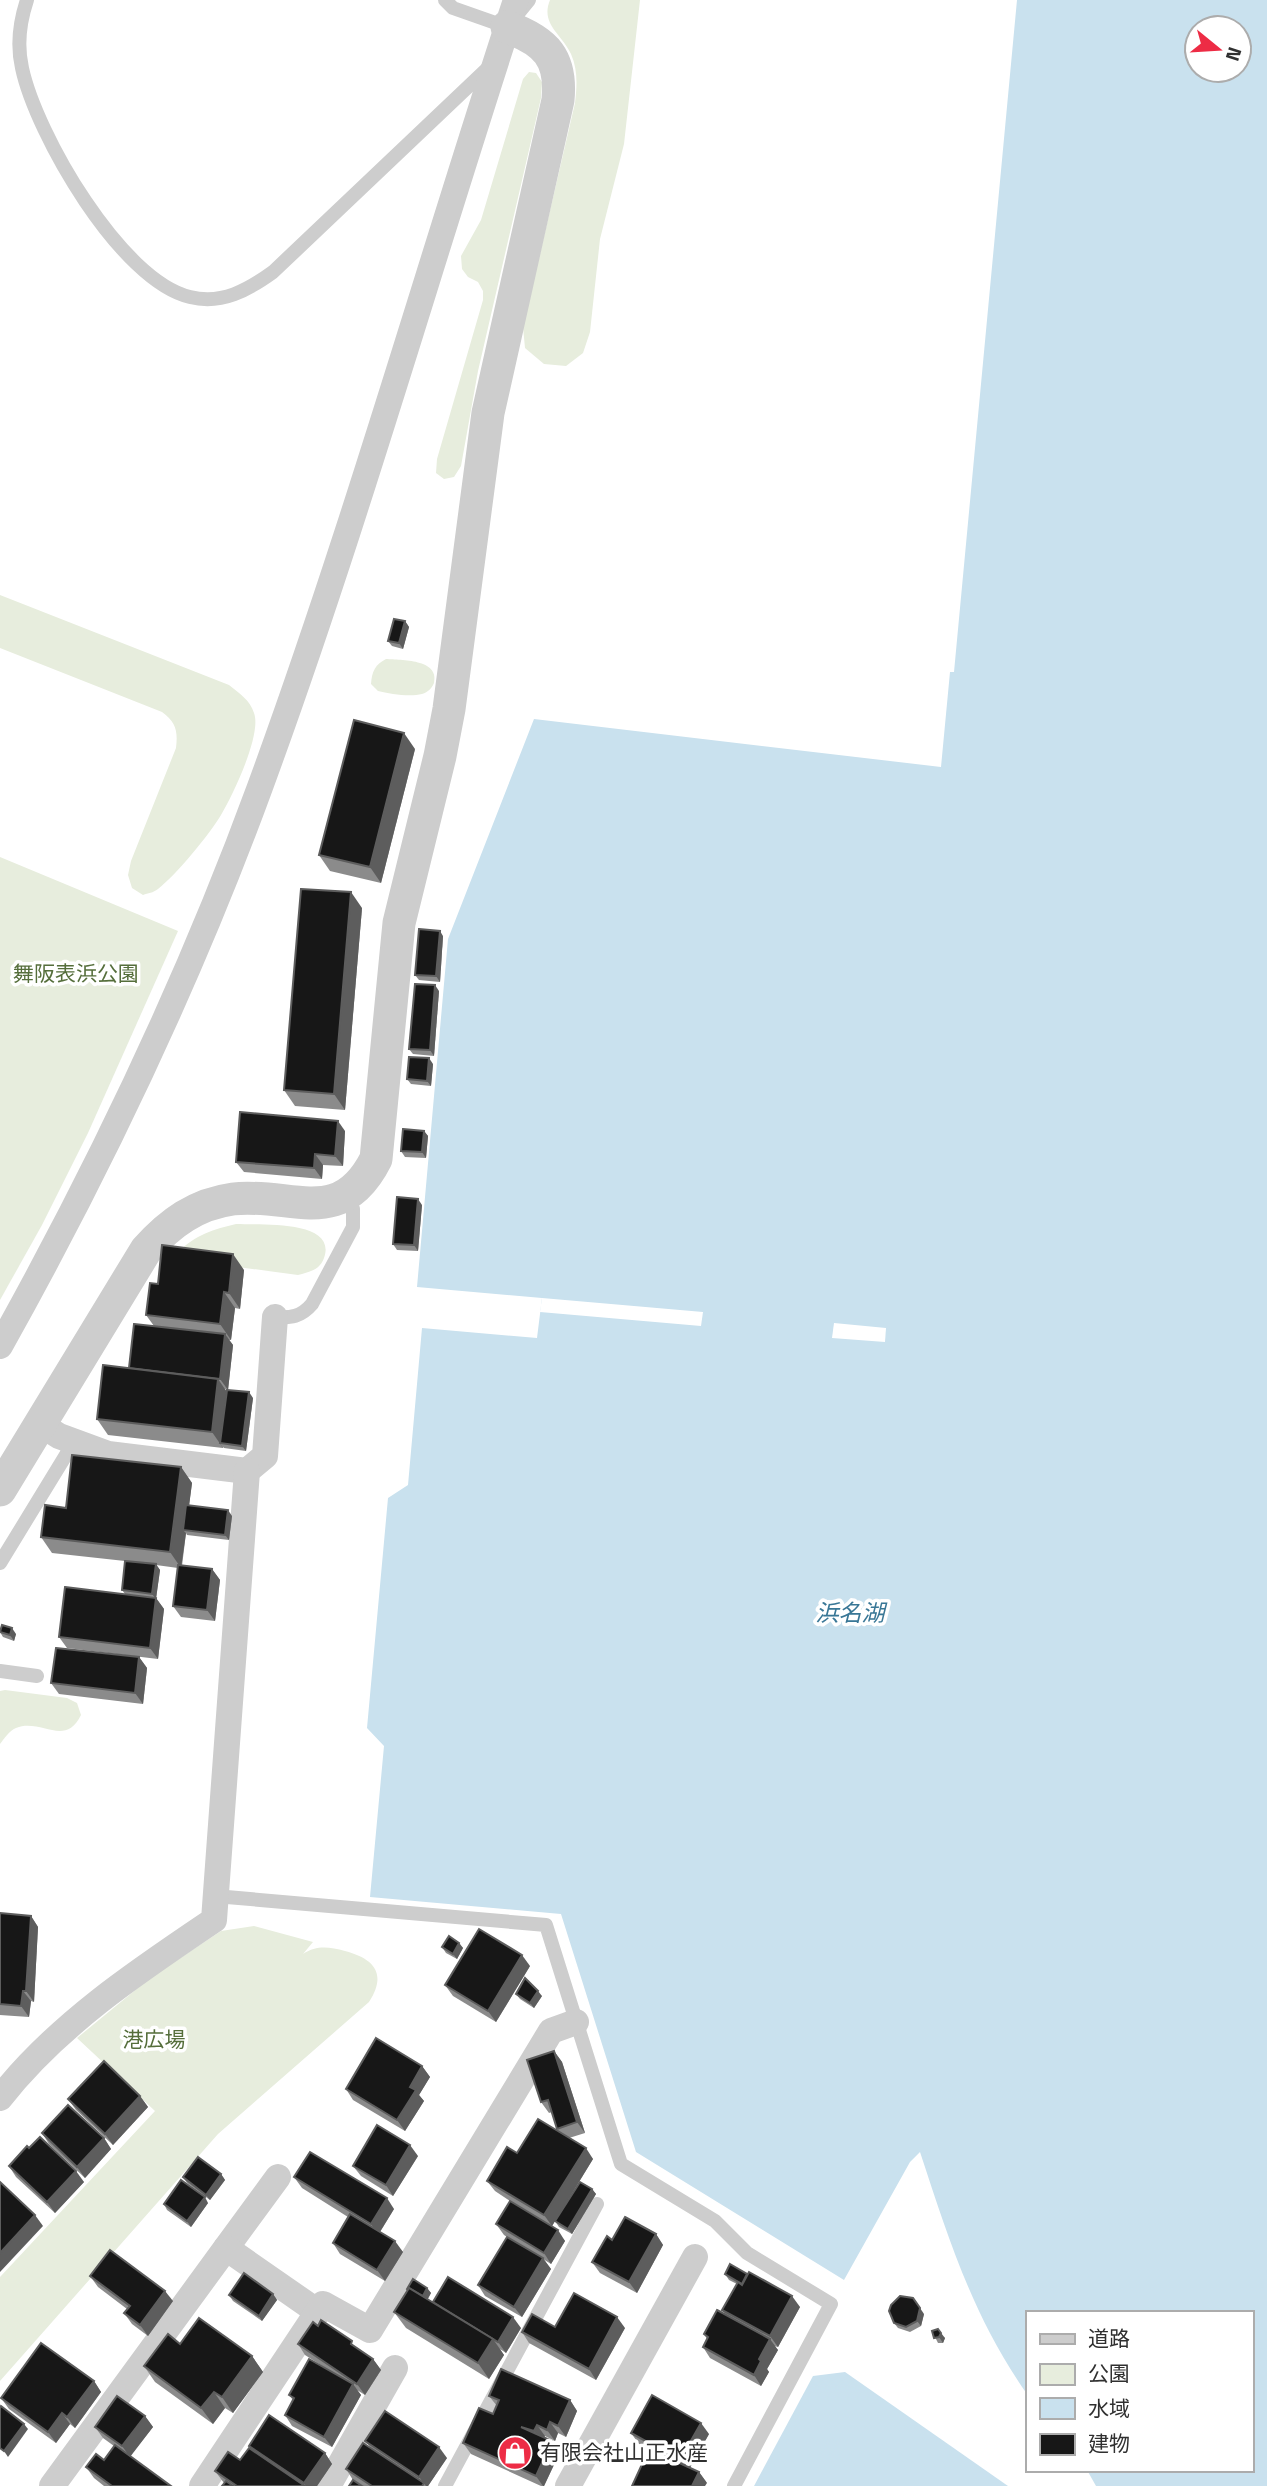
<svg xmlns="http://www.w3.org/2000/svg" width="1267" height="2486" viewBox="0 0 1267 2486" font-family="'Titillium Web','Noto Sans JP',sans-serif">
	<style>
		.green { fill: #e7eddd }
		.water { fill: #c9e1ee; fill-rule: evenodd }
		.pier { fill: #fff }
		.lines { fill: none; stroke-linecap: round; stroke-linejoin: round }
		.service { stroke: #cdcdcd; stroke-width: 14 }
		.minor { stroke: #cdcdcd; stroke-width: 26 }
		.tertiary { stroke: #cdcdcd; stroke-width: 33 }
		.wall { fill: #8b8b8b }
		.shaded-wall { fill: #5d5d5d }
		.building { fill: #171717; stroke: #5d5d5d; stroke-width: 2 }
		.labels { text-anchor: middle; stroke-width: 7; stroke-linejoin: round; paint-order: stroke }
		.park-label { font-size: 21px; fill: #556e3b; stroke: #fff }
		.poi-label { font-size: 21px; fill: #303030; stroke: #fff; text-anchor: start }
		.water-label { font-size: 23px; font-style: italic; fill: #397796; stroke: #fff }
	</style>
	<rect width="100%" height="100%" fill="#fff"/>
	<!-- green -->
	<g class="green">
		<path d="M 550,0 L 640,0 L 624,144 L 600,239 L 590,332 L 583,353 L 566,366 L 544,364 L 525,348 L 523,327 L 575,103 C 577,86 578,70 571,54 C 562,34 540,24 550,0 Z"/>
		<polygon points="529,72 536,73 542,82 541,98 478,371 461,466 454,477 444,479 436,473 437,459 483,300 483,291 478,282 468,277 462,269 461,256 481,220 523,79"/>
		<path d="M 0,595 L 229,685 C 239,693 250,700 254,713 C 262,734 233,795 221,815 C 210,834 175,876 158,889 C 153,893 148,893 143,895 L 132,888 L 128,875 L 131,861 L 176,748 C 178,731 176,722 162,712 L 0,648 Z"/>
		<path d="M 386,659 C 401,660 440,659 434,683 C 432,688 428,692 422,694 C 410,697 390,694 378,691 L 371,684 C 372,671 375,665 386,659 Z"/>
		<polygon points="0,857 178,931 88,1133 42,1225 0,1300"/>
		<path d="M 236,1224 C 258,1225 338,1219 324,1258 C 320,1270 309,1272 298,1275 L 186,1260 L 179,1252 C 194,1235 215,1229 236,1224 Z"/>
		<path d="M 5,1690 L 67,1698 L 77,1703 L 81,1715 C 65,1748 41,1718 16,1728 C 9,1731 4,1739 0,1744 L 0,1691 Z"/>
		<path d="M 254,1926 L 313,1942 L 303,1954 C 317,1945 329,1947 345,1951 C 375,1959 387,1974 369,2002 L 218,2134 L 0,2381 L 0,2277 L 155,2111 L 77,2038 L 150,1978 L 221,1931 Z"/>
	</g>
	<!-- water -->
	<g class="water">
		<path d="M 1017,0 L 1267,0 L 1267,2486 L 1096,2486 L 1087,2470 L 1251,2470 L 1251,2313 L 1027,2313 L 1027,2394 C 973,2317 949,2240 920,2152 L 910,2162 L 844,2280 L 636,2152 L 561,1914 L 370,1897 L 384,1746 L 367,1728 L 388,1498 L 408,1485 L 422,1328 L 537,1338 L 542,1298 L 417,1287 L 448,939 L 534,719 L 941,767 L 950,672 L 954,672 ZM 1197,28 L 1239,28 L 1239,70 L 1197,70 Z"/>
		<polygon points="845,2372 1008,2486 754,2486 813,2376"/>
	</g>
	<!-- pier -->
	<g class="pier">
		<polygon points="542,1298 703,1312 701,1326 540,1312"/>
		<polygon points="834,1323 886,1328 885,1342 832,1338"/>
	</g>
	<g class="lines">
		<!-- service -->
		<g class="service">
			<path d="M 27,0 C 20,21 17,46 22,68 C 36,134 121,281 190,297 C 222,305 248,290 273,272 L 491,65"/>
			<polyline points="445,0 453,8 507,27 529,0"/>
			<path d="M 275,1317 C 291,1318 301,1317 312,1304 L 353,1227 L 353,1209 L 346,1195"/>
			<polyline points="0,1563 66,1455 72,1440"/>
			<polyline points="0,1671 37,1676"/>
			<polyline points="215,1896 546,1925 621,2164 715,2221 747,2253 831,2304 734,2486"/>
			<polyline points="445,2486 597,2204"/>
		</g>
		<!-- minor -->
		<g class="minor">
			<path d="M 0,1346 C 100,1167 189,981 260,787 C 355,528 430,262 516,0"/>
			<polyline points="40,1424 59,1436 108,1454 247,1471 265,1456 275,1317"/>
			<path d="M 0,2098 C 57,2025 138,1971 214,1920 L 247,1471"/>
			<polyline points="226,2248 278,2177"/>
			<polyline points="52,2486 226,2248 318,2312"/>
			<polyline points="202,2486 323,2304 370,2330 551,2031 576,2022"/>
			<polyline points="328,2486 395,2368"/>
			<polyline points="568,2486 695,2257"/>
		</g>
		<!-- tertiary -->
		<path class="tertiary" d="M 0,1490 L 146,1250 C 170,1223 196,1204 233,1199 C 292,1192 340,1230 376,1159 L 399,923 L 440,756 L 449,709 L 488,413 L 558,100 C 562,58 546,41 507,27"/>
	</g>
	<!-- wall -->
	<g class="wall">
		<polygon points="405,621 409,627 403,649 392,646 388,641"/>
		<polygon points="415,749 381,883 330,871 319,855"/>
		<polygon points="362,908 345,1110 295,1106 284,1090"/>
		<polygon points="443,936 440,982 419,980 415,975"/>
		<polygon points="439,991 434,1056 413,1054 409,1049"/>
		<polygon points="433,1064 431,1086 411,1084 407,1079"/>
		<polygon points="345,1131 343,1166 323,1165 322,1179 244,1172 236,1162"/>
		<polygon points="424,1131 428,1136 426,1158 405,1157 401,1151"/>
		<polygon points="422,1205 418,1251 397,1250 393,1244"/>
		<polygon points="244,1270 240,1309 235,1308 231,1340 229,1340 233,1345 228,1390 225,1389 226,1391 253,1398 246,1451 224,1448 223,1447 223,1448 108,1435 97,1419 129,1368 154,1326 146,1315 158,1284"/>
		<polygon points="181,1467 192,1483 189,1505 232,1516 229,1540 187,1535 186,1533 182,1566 212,1569 220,1580 215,1621 181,1617 173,1606 178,1568 156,1565 160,1570 156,1598 164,1609 158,1659 67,1648 59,1637 125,1594 122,1590 125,1561 52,1553 41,1537 66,1508"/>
		<polygon points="0,1632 16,1634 14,1641 3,1637"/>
		<polygon points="139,1657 147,1668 143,1704 59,1694 51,1683"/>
		<polygon points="0,1913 31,1916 38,1927 34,2002 31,2001 29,2017 0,2015"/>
		<polygon points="459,1943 463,1948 457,1959 446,1953 442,1947"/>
		<polygon points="530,1966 496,2022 453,1996 445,1985"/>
		<polygon points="516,1994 542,1996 534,2008 520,1999"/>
		<polygon points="554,2051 562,2062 585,2133 569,2138 593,2159 552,2226 565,2241 551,2264 543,2259 551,2269 522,2317 485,2296 478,2285 507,2237 504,2235 496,2224 510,2201 495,2191 487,2181 517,2153 558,2131 552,2112 549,2113 541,2102"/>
		<polygon points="422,2066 430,2077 419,2095 424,2101 405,2131 353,2100 346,2089"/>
		<polygon points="140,2096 148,2107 113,2145 76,2110 68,2099"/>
		<polygon points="42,2133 104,2138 111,2149 85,2178 49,2144"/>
		<polygon points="29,2148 84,2182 55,2213 16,2177 9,2166"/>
		<polygon points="418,2156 393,2196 361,2176 353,2166"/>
		<polygon points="221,2174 225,2180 210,2200 187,2183 183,2177"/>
		<polygon points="294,2177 394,2209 380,2232 403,2252 385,2281 340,2254 333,2243 348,2217 302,2188"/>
		<polygon points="592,2189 596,2194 572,2234 559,2227 555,2221"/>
		<polygon points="208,2203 191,2227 167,2210 164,2204"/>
		<polygon points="656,2234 663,2245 637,2293 600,2273 592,2262 612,2240"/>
		<polygon points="725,2274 800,2307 778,2347 774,2346 778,2350 767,2369 769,2372 761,2386 710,2358 703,2347 707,2339 704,2334 726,2315 722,2310 737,2284 729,2280"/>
		<polygon points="90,2276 173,2301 148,2336 132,2324 124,2313 127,2309 98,2287"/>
		<polygon points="427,2288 431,2293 428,2299 434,2303 521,2328 506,2353 500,2349 504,2355 489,2379 406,2328 394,2312"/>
		<polygon points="273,2294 277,2300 262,2321 233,2301 229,2295"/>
		<polygon points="924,2314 921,2326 910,2332 898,2328 894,2323"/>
		<polygon points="555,2327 625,2328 596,2380 529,2343 522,2332"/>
		<polygon points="932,2331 945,2338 943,2343 938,2343"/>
		<polygon points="180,2344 252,2356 263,2372 233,2413 225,2408 213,2424 155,2382 144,2366"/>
		<polygon points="298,2344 357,2348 373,2359 381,2370 365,2395 357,2390 361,2395 332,2447 292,2426 285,2415 293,2400 289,2395 327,2369 305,2355"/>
		<polygon points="94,2381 101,2392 75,2428 70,2424 56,2443 9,2409 1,2398"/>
		<polygon points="489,2396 570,2400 577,2411 566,2437 558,2433 555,2441 545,2436 544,2437 552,2441 560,2452 544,2486 541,2486 471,2454 463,2443 493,2414 497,2406"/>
		<polygon points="145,2416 153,2427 130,2456 171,2486 104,2486 94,2478 86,2467 104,2460 114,2446 103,2438 95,2427"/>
		<polygon points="631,2433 709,2434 690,2468 699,2472 707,2483 639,2444"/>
		<polygon points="365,2441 447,2458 428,2486 363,2486 353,2480 346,2469 370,2447"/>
		<polygon points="249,2446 325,2453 332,2464 317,2486 222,2486 224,2483 215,2471 240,2460 252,2450"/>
	</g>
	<!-- shaded-wall -->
	<g class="shaded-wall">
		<polygon points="405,621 409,627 403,649 399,643"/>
		<polygon points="404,733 415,749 381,883 370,867"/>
		<polygon points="351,892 362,908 345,1110 334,1094"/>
		<polygon points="440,931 443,936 440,982 436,976"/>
		<polygon points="435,985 439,991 434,1056 430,1050"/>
		<polygon points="429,1058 433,1064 431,1086 427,1081"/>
		<polygon points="338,1121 345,1131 343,1166 335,1156"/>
		<polygon points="424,1131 428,1136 426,1158 422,1152"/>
		<polygon points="315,1154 323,1165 322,1179 314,1168"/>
		<polygon points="418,1199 422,1205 418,1251 414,1245"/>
		<polygon points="233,1254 244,1270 240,1309 229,1293"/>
		<polygon points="224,1292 235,1308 231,1340 220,1324"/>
		<polygon points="225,1334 233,1345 228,1390 220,1379"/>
		<polygon points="218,1379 229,1395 220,1443 223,1448 212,1432"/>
		<polygon points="249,1392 253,1398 246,1451 242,1446"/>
		<polygon points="181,1467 192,1483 186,1530 183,1530 186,1533 181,1568 170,1552"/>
		<polygon points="228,1510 232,1516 229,1540 225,1535"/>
		<polygon points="156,1564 160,1570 156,1599 152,1594"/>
		<polygon points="212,1569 220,1580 215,1621 207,1610"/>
		<polygon points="156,1598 164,1609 158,1659 150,1648"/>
		<polygon points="12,1628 16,1634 14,1641 10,1635"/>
		<polygon points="139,1657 147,1668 143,1704 135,1693"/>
		<polygon points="31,1916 38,1927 34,2002 26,1991"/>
		<polygon points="459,1943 463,1948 457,1959 453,1954"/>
		<polygon points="522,1955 530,1966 496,2022 488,2011"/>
		<polygon points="23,1991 31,2001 29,2017 21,2006"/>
		<polygon points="538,1991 542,1996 534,2008 530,2003"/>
		<polygon points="554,2051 562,2062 585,2133 577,2122"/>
		<polygon points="422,2066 430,2077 419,2095 424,2101 405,2131 397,2120 410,2087"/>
		<polygon points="140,2096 148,2107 113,2145 105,2134"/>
		<polygon points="104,2138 111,2149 85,2178 77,2167"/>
		<polygon points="410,2145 418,2156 393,2196 386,2185"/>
		<polygon points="586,2148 593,2159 552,2226 544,2215"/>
		<polygon points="76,2171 84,2182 55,2213 47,2202"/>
		<polygon points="221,2174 225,2180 210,2200 206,2195"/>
		<polygon points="592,2189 596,2194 572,2234 568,2229"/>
		<polygon points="205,2197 208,2203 191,2227 187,2221"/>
		<polygon points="387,2198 394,2209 378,2235 371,2224"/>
		<polygon points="35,2215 43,2226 0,2272 0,2253"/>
		<polygon points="558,2230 565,2241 551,2264 544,2253"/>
		<polygon points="656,2234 663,2245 637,2293 629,2282"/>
		<polygon points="395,2241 403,2252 385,2281 377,2270"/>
		<polygon points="543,2258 551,2269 522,2317 514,2307"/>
		<polygon points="427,2288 431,2293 425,2303 422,2298"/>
		<polygon points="165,2291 173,2301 148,2336 140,2325"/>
		<polygon points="273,2294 277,2300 262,2321 259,2316"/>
		<polygon points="792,2296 800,2307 778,2347 770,2336"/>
		<polygon points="920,2308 924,2314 921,2326 917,2321"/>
		<polygon points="513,2317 521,2328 506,2353 498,2342"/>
		<polygon points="617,2317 625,2328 596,2380 589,2369"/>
		<polygon points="941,2333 945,2338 943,2343 939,2337"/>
		<polygon points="493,2339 504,2355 489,2379 478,2363"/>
		<polygon points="770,2339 778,2350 767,2369 769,2372 761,2386 754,2375 759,2359"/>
		<polygon points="252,2356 263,2372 233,2413 222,2397"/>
		<polygon points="373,2359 381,2370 365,2395 357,2384"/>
		<polygon points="94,2381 101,2392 75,2428 67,2417"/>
		<polygon points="353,2384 361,2395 332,2447 324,2437"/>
		<polygon points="214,2392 225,2408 213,2424 201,2408"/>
		<polygon points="570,2400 577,2411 566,2437 558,2426"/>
		<polygon points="62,2413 70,2424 56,2443 48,2432"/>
		<polygon points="145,2416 153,2427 130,2457 122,2446"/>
		<polygon points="550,2422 558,2433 555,2441 547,2430"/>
		<polygon points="701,2423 709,2434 688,2471 680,2460"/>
		<polygon points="24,2424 28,2429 8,2457 4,2451"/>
		<polygon points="537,2425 545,2436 542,2442 534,2431"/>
		<polygon points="552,2441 560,2452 544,2486 543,2486 536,2476"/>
		<polygon points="439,2447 447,2458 428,2486 426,2486 419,2477"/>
		<polygon points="325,2453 332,2464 317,2486 306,2486 304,2483"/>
		<polygon points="699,2472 707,2483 705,2486 692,2486"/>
	</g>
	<!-- building -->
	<g class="building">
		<polygon points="394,619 405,621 399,643 388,641"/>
		<polygon points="354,720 404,733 370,867 319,855"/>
		<polygon points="301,889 351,892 334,1094 284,1090"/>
		<polygon points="419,929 440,931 436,976 415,975"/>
		<polygon points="415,984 435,985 430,1050 409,1049"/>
		<polygon points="409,1057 429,1058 427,1081 407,1079"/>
		<polygon points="240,1112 338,1121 335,1156 315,1154 314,1168 236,1162"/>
		<polygon points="403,1129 424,1131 422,1152 401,1151"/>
		<polygon points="397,1197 418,1199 414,1245 393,1244"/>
		<polygon points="162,1245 233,1254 229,1293 224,1292 220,1324 146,1315 150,1283 158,1284"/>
		<polygon points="134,1324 225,1334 220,1379 129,1368"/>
		<polygon points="103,1365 218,1379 212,1432 97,1419"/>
		<polygon points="227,1390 249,1392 242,1446 220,1443"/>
		<polygon points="72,1455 181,1467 170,1552 41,1537 45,1505 66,1508"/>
		<polygon points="186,1505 228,1510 225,1535 183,1530"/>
		<polygon points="125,1561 156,1564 152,1594 122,1590"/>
		<polygon points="178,1565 212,1569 207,1610 173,1606"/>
		<polygon points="65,1587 156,1598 150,1648 59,1637"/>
		<polygon points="2,1625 12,1628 10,1635 0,1632"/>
		<polygon points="56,1648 139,1657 135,1693 51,1683"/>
		<polygon points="0,1913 31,1916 26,1991 23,1991 21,2006 0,2004"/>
		<polygon points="479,1929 522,1955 488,2011 445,1985"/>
		<polygon points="449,1936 459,1943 453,1954 442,1947"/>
		<polygon points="525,1978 538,1991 530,2003 516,1994"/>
		<polygon points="376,2038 422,2066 410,2087 416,2090 397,2120 346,2089"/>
		<polygon points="554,2051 577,2122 557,2129 548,2100 541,2102 527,2060"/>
		<polygon points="104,2061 140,2096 105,2134 68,2099"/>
		<polygon points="68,2105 104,2138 77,2167 42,2133"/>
		<polygon points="538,2119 586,2148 544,2215 487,2181 507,2147 517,2153"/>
		<polygon points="377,2125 410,2145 386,2185 353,2166"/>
		<polygon points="40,2137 76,2171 47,2202 9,2166 27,2146 29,2148"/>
		<polygon points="310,2152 387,2198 371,2224 294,2177"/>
		<polygon points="198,2157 221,2174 206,2195 183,2177"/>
		<polygon points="181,2180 205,2197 187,2221 164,2204"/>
		<polygon points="0,2182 35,2215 0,2253"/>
		<polygon points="580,2182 592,2189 568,2229 555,2221"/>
		<polygon points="510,2201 558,2230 544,2253 496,2224"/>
		<polygon points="350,2214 395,2241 377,2270 333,2243"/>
		<polygon points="625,2217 656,2234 629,2282 592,2262 607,2236 612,2240"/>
		<polygon points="507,2237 543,2258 514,2307 478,2285"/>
		<polygon points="110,2250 165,2291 140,2325 124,2313 130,2306 90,2276"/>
		<polygon points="730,2264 747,2274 742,2284 725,2274"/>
		<polygon points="749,2272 792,2296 770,2336 722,2310 738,2282 742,2285"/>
		<polygon points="244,2273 273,2294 259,2316 229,2295"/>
		<polygon points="448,2277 513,2317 498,2342 433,2302"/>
		<polygon points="413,2279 427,2288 423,2296 409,2288 408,2290 407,2289"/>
		<polygon points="409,2288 493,2339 478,2363 394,2312"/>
		<polygon points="574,2293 617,2317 589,2369 522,2332 532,2314 555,2327"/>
		<polygon points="900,2296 913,2298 920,2308 917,2321 906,2327 894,2323 889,2311 891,2305"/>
		<polygon points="717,2310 770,2339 759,2359 761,2361 754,2375 703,2347 708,2337 704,2334"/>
		<polygon points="199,2318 252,2356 222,2397 214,2392 201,2408 144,2366 168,2334 180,2344"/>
		<polygon points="321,2320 352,2341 351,2344 373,2359 357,2384 298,2344 313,2322 318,2326"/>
		<polygon points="938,2329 941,2333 939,2337 934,2338 932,2331"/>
		<polygon points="41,2343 94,2381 67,2417 62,2413 48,2432 1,2398"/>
		<polygon points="309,2359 353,2384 324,2437 285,2415 294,2398 289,2395"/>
		<polygon points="501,2369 570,2400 558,2426 550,2422 547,2430 537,2425 534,2431 521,2427 552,2441 536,2476 463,2443 479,2408 493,2414 499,2400 489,2396"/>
		<polygon points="652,2395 701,2423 680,2460 631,2433"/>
		<polygon points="117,2396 145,2416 122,2446 95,2427"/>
		<polygon points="1,2406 24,2424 4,2451 0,2448 0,2408"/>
		<polygon points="385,2411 439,2447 419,2477 365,2441"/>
		<polygon points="269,2415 325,2453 304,2483 249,2446"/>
		<polygon points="363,2443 424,2483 422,2486 372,2486 346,2469"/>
		<polygon points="115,2445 171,2486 112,2486 86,2467 96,2454 104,2460"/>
		<polygon points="249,2448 305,2486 237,2486 215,2471 228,2452 240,2460"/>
		<polygon points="649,2449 699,2472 692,2486 632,2486"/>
		<polygon points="353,2480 362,2486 349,2486"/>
		<polygon points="226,2481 233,2486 222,2486"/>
	</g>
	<!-- icons -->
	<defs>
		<g id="shop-disc" transform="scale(1.75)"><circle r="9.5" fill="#ed2c45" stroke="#fff"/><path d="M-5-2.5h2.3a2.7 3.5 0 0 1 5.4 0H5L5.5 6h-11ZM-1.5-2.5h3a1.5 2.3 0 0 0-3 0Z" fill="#fff"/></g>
	</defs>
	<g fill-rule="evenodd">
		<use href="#shop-disc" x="515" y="2453"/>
	</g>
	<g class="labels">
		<!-- park labels -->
		<g class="park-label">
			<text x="76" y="981">舞阪表浜公園</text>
			<text x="154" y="2047">港広場</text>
		</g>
		<!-- poi labels -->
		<g class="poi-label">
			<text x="540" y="2460">有限会社山正水産</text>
		</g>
		<!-- water labels -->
		<g class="water-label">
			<text x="850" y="1621">浜名湖</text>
		</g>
	</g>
	<!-- legend -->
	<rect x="1026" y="2311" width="228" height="161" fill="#ffffff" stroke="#acacac" stroke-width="2"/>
	<rect x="1040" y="2334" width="35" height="10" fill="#cdcdcd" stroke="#acacac" stroke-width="2"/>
	<text x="1088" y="2346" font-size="21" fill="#303030">道路</text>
	<rect x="1040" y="2364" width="35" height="21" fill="#e7eddd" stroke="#acacac" stroke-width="2"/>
	<text x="1088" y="2381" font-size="21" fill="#303030">公園</text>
	<rect x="1040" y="2398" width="35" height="21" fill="#c9e1ee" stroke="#acacac" stroke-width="2"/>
	<text x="1088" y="2416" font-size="21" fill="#303030">水域</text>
	<rect x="1040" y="2434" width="35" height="21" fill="#171717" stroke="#acacac" stroke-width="2"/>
	<text x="1088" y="2451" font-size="21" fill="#303030">建物</text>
	<!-- north arrow -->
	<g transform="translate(1218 49) rotate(108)"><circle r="33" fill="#ffffff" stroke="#acacac" stroke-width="2"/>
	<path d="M0-5L12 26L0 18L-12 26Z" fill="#ed2c45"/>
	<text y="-10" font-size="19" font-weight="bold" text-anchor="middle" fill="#303030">N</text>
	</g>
</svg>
